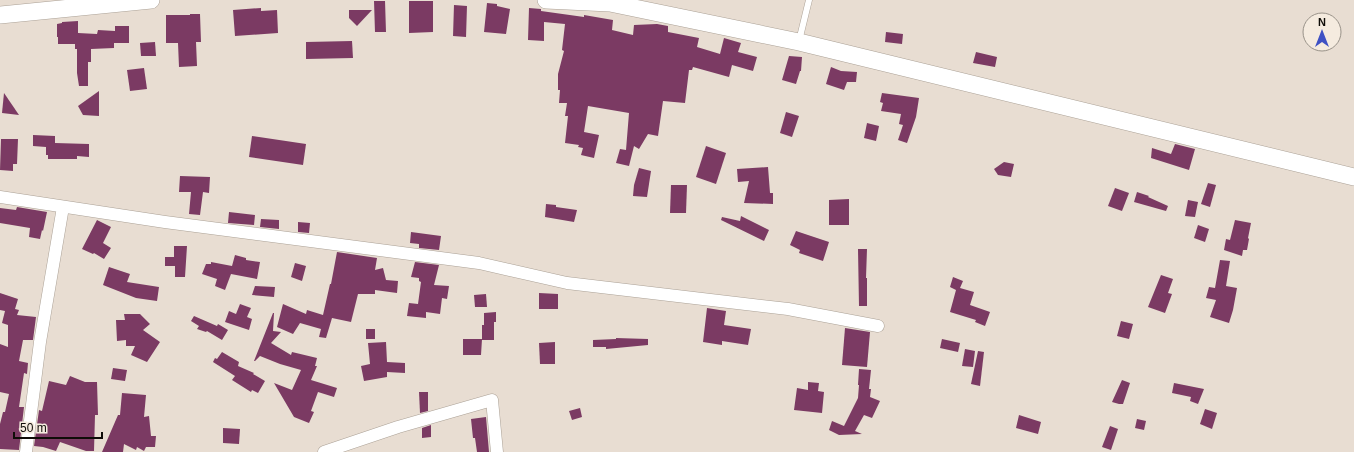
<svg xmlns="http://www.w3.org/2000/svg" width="1354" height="452" viewBox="0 0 1354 452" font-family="Arial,sans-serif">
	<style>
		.building { fill: #7b3a63 }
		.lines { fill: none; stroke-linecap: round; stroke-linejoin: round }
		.lane-casing { stroke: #aba196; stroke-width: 7 }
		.street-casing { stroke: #aba196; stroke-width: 13 }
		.secondary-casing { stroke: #aba196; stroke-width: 18 }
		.lane { stroke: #fff; stroke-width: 6 }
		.street { stroke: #fff; stroke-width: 12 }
		.secondary { stroke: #fff; stroke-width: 17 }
	</style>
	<rect width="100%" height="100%" fill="#e8ddd2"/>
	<!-- building -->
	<g class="building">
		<polygon points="374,1 385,1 386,32 375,32"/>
		<polygon points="409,1 433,1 433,32 409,33"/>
		<polygon points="487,3 497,4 497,6 510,9 506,34 484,32"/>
		<polygon points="454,5 467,6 466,37 453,36"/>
		<polygon points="261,8 261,11 277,10 278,33 235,36 233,10"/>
		<polygon points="529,8 541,9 541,11 584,17 584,15 613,20 612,30 633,35 634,25 657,24 668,26 668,32 699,38 697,47 720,54 724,38 741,43 738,52 757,57 753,71 732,65 729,77 693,67 692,70 689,70 685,103 663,101 658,136 648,134 639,149 634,146 629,166 616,163 620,149 626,150 629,113 588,106 584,132 599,135 594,158 581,155 583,148 578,147 579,145 565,143 568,116 565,116 567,103 559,103 560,90 558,90 558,74 564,51 562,50 565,24 544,22 544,41 528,40"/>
		<polygon points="349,10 372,10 357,26 349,18"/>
		<polygon points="190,14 200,14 201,42 196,42 197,66 179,67 178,43 166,43 166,15 190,15"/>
		<polygon points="78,21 78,33 97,34 98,30 115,31 115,26 129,26 129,43 114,43 114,48 91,49 91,62 88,62 88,86 79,86 77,73 77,49 75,49 75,44 58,44 58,37 57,37 57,24 62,23 62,22"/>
		<polygon points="886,32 903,34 902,44 885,42"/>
		<polygon points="352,41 353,58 306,59 306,42"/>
		<polygon points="155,42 156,56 141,56 140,43"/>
		<polygon points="976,52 997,57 995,67 973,63"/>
		<polygon points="789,56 802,57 801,71 800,71 796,84 782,80"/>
		<polygon points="831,67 841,71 857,72 856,82 847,82 844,90 826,84"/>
		<polygon points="144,68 147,89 130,91 127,70"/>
		<polygon points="99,91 99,116 83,115 78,106"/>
		<polygon points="4,93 19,115 2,113"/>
		<polygon points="882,93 919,98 916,117 907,143 898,140 903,125 899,124 901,114 881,111 883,103 880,102"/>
		<polygon points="786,112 799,116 792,137 780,133"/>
		<polygon points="867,123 879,126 876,141 864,138"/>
		<polygon points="33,135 55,136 55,143 89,144 89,157 77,156 77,159 48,159 48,155 46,155 46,147 33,146"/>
		<polygon points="252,136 306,144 303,165 249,157"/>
		<polygon points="1,139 18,139 17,164 13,164 13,171 0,170"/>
		<polygon points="1175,144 1195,149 1189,170 1151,158 1152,148 1171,154"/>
		<polygon points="706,146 726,153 716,184 696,177"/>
		<polygon points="1004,162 1014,164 1011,177 998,175 994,169"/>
		<polygon points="768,167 770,193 773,193 773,204 744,203 749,181 738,182 737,169"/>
		<polygon points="639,168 651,171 647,197 633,196 634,185"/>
		<polygon points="180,176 210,177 209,193 203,192 200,215 189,214 191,192 179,192"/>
		<polygon points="1208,183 1216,185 1210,207 1201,204"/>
		<polygon points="671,185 687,185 686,213 670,213"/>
		<polygon points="1115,188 1129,193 1122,211 1108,206"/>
		<polygon points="1137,192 1149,196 1148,197 1168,206 1166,211 1134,202"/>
		<polygon points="849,199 849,225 829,225 829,200"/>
		<polygon points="1188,200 1198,202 1195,217 1185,216"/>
		<polygon points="546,204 556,205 556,207 577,210 574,222 545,217"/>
		<polygon points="17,207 47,212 43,231 42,230 40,239 29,237 30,228 0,223 0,208 16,210"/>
		<polygon points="229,212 255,215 254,225 228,223"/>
		<polygon points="741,216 769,230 764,241 721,220 722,217 740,221"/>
		<polygon points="261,219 279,220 279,229 260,227"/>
		<polygon points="97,220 111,227 103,243 111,248 104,259 94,253 93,254 82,249"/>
		<polygon points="1235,220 1251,223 1248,238 1249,239 1247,250 1243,250 1242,256 1224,250 1226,239 1230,240"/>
		<polygon points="298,222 310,223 309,233 298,232"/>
		<polygon points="1198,225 1209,229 1205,242 1194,238"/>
		<polygon points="796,231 829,242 823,261 799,253 800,250 790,245"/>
		<polygon points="411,232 441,236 439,250 419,248 419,244 410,243"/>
		<polygon points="174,246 187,246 185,277 175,277 175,266 165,266 165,257 174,257"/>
		<polygon points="858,249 867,249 866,278 867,278 867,306 859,306"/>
		<polygon points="337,252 377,258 375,270 383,268 386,280 398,281 397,293 375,290 375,294 358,294 351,322 332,318 326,338 319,337 321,329 300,323 293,334 277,327 283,304 306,314 307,310 323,315 330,284 331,284"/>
		<polygon points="235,255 246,258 246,260 260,262 257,279 231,274 225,290 215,286 217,279 202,274 206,264 211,264 211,262 232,266"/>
		<polygon points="1220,260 1230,261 1226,286 1237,288 1233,310 1229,323 1210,317 1216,300 1206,298 1209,287 1215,288"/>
		<polygon points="415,262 439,265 434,285 449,286 447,299 442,298 440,314 426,312 426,318 407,316 409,303 418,304 421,282 419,281 419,278 411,277"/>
		<polygon points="295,263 306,266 302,281 291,277"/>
		<polygon points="109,267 130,274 127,282 159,287 157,301 136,298 103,285"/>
		<polygon points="1161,275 1173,279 1168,293 1172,294 1165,313 1148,307"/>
		<polygon points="953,277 963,281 960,288 974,292 970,305 990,312 985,326 975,322 976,320 950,312 956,290 950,287"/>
		<polygon points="255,286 275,287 274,297 252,295"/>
		<polygon points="0,293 18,299 15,309 19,310 17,315 36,317 33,340 23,340 19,361 28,363 27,374 24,373 19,407 24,407 19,450 0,449 0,424 3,412 5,412 9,394 0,392 0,344 8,347 8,325 2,323 5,311 0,310"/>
		<polygon points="539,293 558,294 558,309 539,309"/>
		<polygon points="486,294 487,307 475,307 474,295"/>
		<polygon points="240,304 251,308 247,317 252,319 249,330 225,322 229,311 236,314"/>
		<polygon points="707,308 726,311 724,325 751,329 748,345 722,341 722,345 703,342"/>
		<polygon points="496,312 496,322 494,322 494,340 482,340 482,325 484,325 484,313"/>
		<polygon points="273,313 274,313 273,331 281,332 271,343 291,355 292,352 317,358 315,366 317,366 311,380 337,388 334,397 318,392 311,411 314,412 309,423 294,417 274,383 292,390 301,370 280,364 260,356 255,361 254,361"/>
		<polygon points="124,314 140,314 150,324 143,330 160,342 147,362 131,355 135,346 126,346 126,340 117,341 116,320 125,320"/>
		<polygon points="194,316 217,326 218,324 228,330 222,340 207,331 206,332 197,329 199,326 191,321"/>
		<polygon points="1121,321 1133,324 1129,339 1117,336"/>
		<polygon points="845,328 870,332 867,367 842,365"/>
		<rect x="366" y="329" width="9" height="10"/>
		<polygon points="616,338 648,339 648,345 606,349 606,347 593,347 593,340 616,339"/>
		<polygon points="463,339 482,339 481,355 463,355"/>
		<polygon points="942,339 960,343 958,352 940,348"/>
		<polygon points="386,342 387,362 405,363 405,373 387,372 387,377 364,381 361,366 370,364 368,343"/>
		<polygon points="555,342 555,364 540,364 539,343"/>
		<polygon points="965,349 975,351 973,367 962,366"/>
		<polygon points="978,351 984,352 980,386 971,384"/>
		<polygon points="222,352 239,362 238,366 254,373 253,374 265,381 258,393 252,390 251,392 232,380 235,376 213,362 215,358 217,359"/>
		<polygon points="113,368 127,370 125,381 111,379"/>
		<polygon points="859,369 871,370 869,389 871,389 870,397 880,401 872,418 864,415 855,431 862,434 839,435 829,430 832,421 844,426 858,398 859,385 858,385"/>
		<polygon points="70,376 85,382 97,382 98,415 95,415 94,451 86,451 60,442 56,451 43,447 34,446 39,410 42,411 49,381 66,385"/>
		<polygon points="1122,380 1130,383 1123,404 1119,404 1112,402"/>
		<polygon points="808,382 819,383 818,391 824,392 822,413 794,410 797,388 808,390"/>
		<polygon points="1174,383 1204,389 1198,404 1190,401 1191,397 1172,393"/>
		<polygon points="419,392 428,392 428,411 420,413"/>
		<polygon points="122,393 146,395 144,417 149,416 151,436 156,436 155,447 146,447 144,451 137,447 136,450 124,444 123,452 102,452 118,415 120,415"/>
		<polygon points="580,408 582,417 572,420 569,411"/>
		<polygon points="1205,409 1217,413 1212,429 1200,424"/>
		<polygon points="1019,415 1041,422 1038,434 1016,428"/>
		<polygon points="486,417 489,452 477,452 475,438 473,438 471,419"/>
		<polygon points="1137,419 1146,421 1144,430 1135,428"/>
		<polygon points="431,425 431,437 422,438 422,428"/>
		<polygon points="1110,426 1118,429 1111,450 1102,447"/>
		<polygon points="223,428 240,429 239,444 223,443"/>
	</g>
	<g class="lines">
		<!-- lane casing -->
		<g class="lane-casing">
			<polyline id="lane" points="799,41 809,0"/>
		</g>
		<!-- street casing -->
		<g class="street-casing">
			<g id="street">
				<polyline points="0,197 165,222 479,263 567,283 788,309 878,326"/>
				<polyline points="26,452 40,342 63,207"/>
				<polyline points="324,452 398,427 492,400 497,452"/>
			</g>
		</g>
		<!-- secondary casing -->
		<g class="secondary-casing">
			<g id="secondary">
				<polyline points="546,0 610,3 799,42 1354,177"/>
				<polyline points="0,15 151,0"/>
			</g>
		</g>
		<!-- lane -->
		<use href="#lane" class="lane"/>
		<!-- street -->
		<use href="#street" class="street"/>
		<!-- secondary -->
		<use href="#secondary" class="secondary"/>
	</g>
	<!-- north arrow -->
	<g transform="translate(1322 32)"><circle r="19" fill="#f5ebdf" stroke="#999289"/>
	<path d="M0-3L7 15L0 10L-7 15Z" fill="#3f51c4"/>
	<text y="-6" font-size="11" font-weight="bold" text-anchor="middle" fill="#0f0c08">N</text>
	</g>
	<!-- scale -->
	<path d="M14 432v6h88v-6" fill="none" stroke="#0f0c08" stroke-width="2"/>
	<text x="20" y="432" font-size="12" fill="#0f0c08" stroke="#f5ebdf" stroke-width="3" paint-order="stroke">50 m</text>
</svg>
